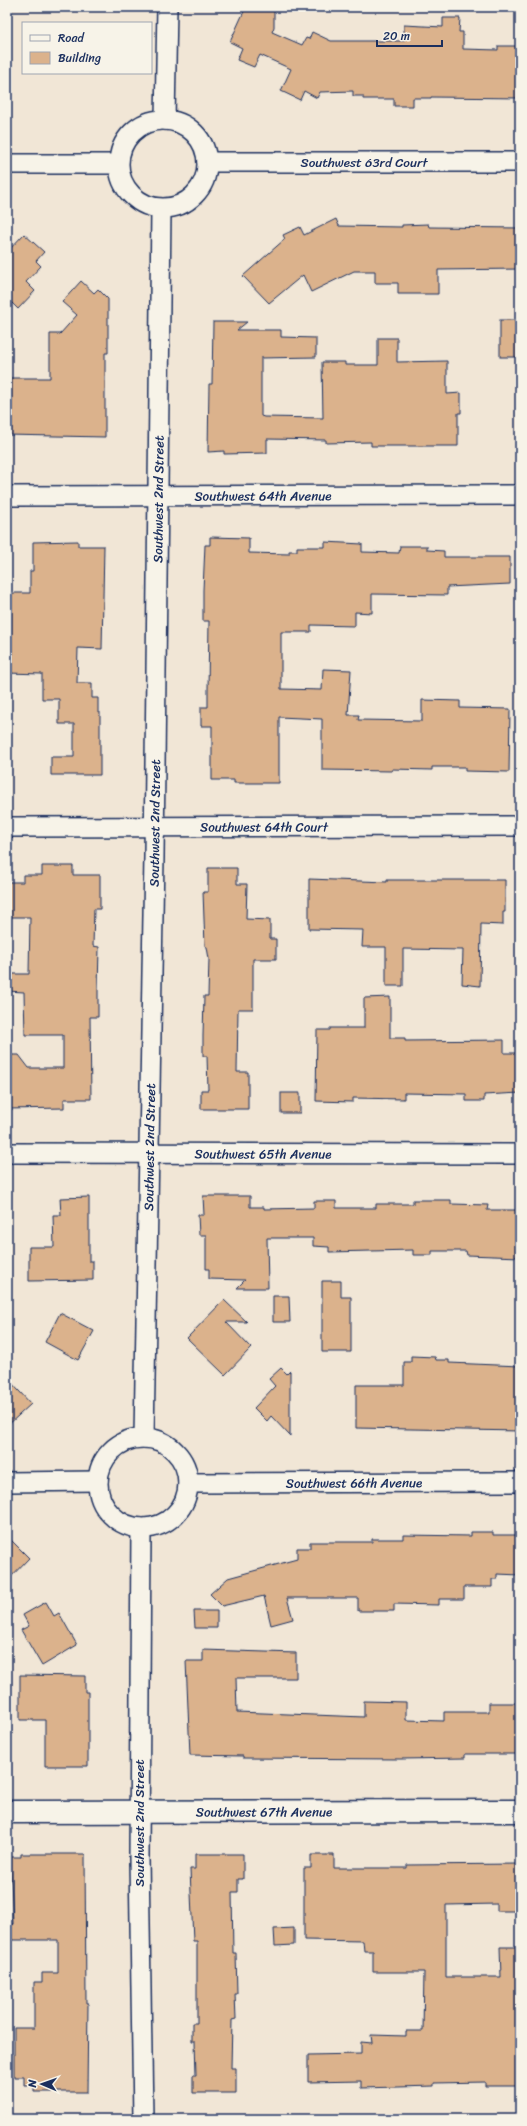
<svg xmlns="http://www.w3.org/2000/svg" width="527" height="2126" viewBox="0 0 527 2126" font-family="Sriracha,sans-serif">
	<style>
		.building { fill: #dbb28c; stroke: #1b2f5e }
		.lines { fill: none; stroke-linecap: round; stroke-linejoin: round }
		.minor-casing { stroke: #1b2f5e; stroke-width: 22 }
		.secondary-casing { stroke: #1b2f5e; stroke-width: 25 }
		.minor { stroke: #f7f3e8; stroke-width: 19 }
		.secondary { stroke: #f7f3e8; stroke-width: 22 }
		.labels { text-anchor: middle; stroke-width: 3; stroke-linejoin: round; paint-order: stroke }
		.street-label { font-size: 13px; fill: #1b2f5e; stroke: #f7f3e8 }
	</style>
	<rect width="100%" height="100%" fill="#f1e6d6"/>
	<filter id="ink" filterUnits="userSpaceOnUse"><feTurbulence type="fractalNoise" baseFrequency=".025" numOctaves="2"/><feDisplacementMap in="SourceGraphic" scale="8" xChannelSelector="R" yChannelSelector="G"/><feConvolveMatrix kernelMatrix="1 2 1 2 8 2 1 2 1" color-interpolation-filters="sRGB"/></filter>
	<g filter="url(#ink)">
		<!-- building -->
		<g class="building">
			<polygon points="246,7 274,7 274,27 272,32 302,45 306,38 309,39 312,32 331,41 404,41 404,25 443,27 443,18 460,18 459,32 463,32 463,49 498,50 498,46 517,46 517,55 520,55 520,98 431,97 431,98 413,98 413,106 394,106 394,99 363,99 363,96 353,96 353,91 320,92 317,98 304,91 300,100 281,91 291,69 260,55 254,67 237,60 242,48 230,42"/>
			<polygon points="336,219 339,226 402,227 402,225 428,224 429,227 520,228 520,269 438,270 438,294 398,294 398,283 375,283 375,271 354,271 311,292 303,275 269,303 243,276 285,239 283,235 300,227 304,235"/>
			<polygon points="24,234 44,252 36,261 41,266 26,282 35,291 18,309 9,300 7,302 7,252"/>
			<polygon points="81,281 94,293 98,289 108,299 108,353 105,353 105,437 7,435 8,378 50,378 50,334 60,334 77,315 62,302"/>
			<rect x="500" y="320" width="20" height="37"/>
			<polygon points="213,322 247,322 237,330 281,330 281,337 316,338 316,357 261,358 261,416 264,417 323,418 322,362 345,362 345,365 378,365 378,338 397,338 397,362 447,361 447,394 461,393 461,413 458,413 458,446 371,446 371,442 326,443 326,440 267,439 267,453 224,454 224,451 208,452 209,384 212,384"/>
			<polygon points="210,537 249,538 249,553 289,554 289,551 297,551 297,547 325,547 325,542 362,544 362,552 399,553 400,546 427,546 427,550 444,551 444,557 510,557 510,584 447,587 447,595 372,594 372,613 355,612 355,626 311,625 311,632 281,632 281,689 322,690 323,669 351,670 348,715 359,715 358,720 422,721 422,700 460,701 460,708 510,709 509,772 465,771 465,767 432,767 432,770 392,769 392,771 322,770 322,719 279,717 279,783 234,783 234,780 212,780 212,726 201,726 201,707 208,707 208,690 209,621 203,621 203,590 205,545 210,545"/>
			<polygon points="78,541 78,546 104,546 102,649 78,648 77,683 92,683 92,698 98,698 98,712 100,712 100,775 51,775 51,757 74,757 74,724 59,724 59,699 42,699 42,674 7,673 7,593 30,593 30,571 33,571 33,542"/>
			<polygon points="42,866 73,866 73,875 100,875 100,909 94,909 93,946 99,947 98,990 98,1017 90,1017 91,1099 64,1099 64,1108 7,1109 7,1055 19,1055 29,1068 63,1068 63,1035 25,1035 24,992 7,991 7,974 29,974 30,917 7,917 7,882 23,882 23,875 42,875"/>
			<polygon points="208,868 237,868 237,884 247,884 246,919 270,920 270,939 276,939 276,959 253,959 253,1009 238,1009 237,1072 248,1072 248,1109 201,1109 201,1090 208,1090 207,1056 203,1056 203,1036 204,996 208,996 209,959 207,947 205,946 203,892 208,892"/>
			<polygon points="309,879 387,882 387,880 505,880 505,912 503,912 503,925 481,924 480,986 462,984 463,950 403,949 403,986 386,986 386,947 362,947 363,930 309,929"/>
			<polygon points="390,997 390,1038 405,1038 405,1041 504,1040 504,1053 520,1053 520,1093 484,1095 484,1101 466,1101 466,1094 404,1093 404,1099 353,1098 353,1102 316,1101 317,1030 330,1030 330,1028 364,1028 364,998"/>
			<rect x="281" y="1093" width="19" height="20"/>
			<polygon points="203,1196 250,1196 250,1207 264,1207 264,1209 314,1208 314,1201 336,1201 336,1208 376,1208 376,1204 413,1204 413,1200 451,1200 451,1204 488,1205 487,1210 520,1210 520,1257 467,1255 466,1251 432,1251 432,1255 413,1255 413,1250 329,1252 329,1247 313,1246 313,1238 267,1238 268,1288 237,1288 245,1280 209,1279 209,1269 206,1269 206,1235 199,1235 198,1215 204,1215"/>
			<polygon points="89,1197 89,1261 93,1261 93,1280 29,1281 29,1247 54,1247 53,1215 61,1215 60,1198"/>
			<polygon points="322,1281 341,1281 341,1297 351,1297 351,1352 322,1352"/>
			<polygon points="273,1296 289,1296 290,1322 273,1322"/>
			<polygon points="224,1300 247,1322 226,1322 251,1348 225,1375 187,1338"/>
			<polygon points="60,1313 94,1331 78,1360 45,1342"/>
			<polygon points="411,1356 435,1357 436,1360 449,1360 449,1363 520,1366 520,1431 356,1428 356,1385 404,1385 404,1362 411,1362"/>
			<polygon points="281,1368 287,1374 290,1371 290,1436 271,1416 267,1421 254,1408 275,1386 269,1379"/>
			<polygon points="7,1378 31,1404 7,1426"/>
			<polygon points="471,1532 493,1532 493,1535 520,1535 520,1575 497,1574 497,1579 492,1579 492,1587 464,1587 464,1599 439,1599 439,1605 394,1604 394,1611 358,1611 358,1598 287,1598 293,1619 271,1625 264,1596 222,1606 210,1594 228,1578 297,1559 297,1548 310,1548 310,1542 372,1542 372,1539 403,1539 403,1535 471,1536"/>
			<polygon points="7,1536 29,1558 7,1581"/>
			<polygon points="46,1602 54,1616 59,1613 77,1645 42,1666 21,1630 29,1626 23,1615"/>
			<polygon points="194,1611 217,1611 217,1628 195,1628"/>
			<polygon points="203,1650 296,1653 296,1678 236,1678 237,1712 364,1717 364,1701 406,1702 406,1720 444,1721 444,1712 489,1712 489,1703 520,1703 520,1754 465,1754 465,1758 401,1759 243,1758 243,1756 190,1755 186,1661 203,1661"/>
			<polygon points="20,1675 85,1676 85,1692 88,1692 88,1766 45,1766 45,1720 20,1720"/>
			<polygon points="21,1854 85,1854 86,2003 88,2003 87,2092 34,2092 34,2085 24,2085 24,2077 14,2077 14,2028 34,2028 34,1982 42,1982 42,1973 58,1973 58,1940 7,1940 7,1924 13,1924 10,1857 21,1857"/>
			<polygon points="195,1854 243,1854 243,1879 238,1879 238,1892 232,1892 233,1953 236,1953 237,1994 235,1994 236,2019 232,2020 231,2068 236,2068 236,2093 193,2093 193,2075 196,2075 195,2041 192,2041 192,2023 197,2023 197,1941 193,1941 190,1869 195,1869"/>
			<polygon points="311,1855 334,1855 334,1868 407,1868 407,1865 520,1864 520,1911 497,1911 497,1904 446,1905 446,1977 501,1977 500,1947 520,1947 520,2086 485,2086 485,2082 434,2083 434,2086 361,2088 361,2081 308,2082 308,2055 361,2054 361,2042 372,2043 371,2035 406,2036 406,2031 423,2031 424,1972 373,1972 373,1951 364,1951 363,1941 304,1940 304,1868 311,1868"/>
			<polygon points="294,1928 294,1945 275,1946 274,1929"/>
		</g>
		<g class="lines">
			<!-- minor casing -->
			<g class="minor-casing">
				<g id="minor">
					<circle cx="163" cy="164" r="44"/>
					<polyline points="165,120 167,7"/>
					<path id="s1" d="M 207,162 L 520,162"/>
					<polyline points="7,164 118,164"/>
					<path id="s2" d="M 7,496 L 520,495"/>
					<path id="s3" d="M 7,827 L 520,826"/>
					<path id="s4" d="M 7,1153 L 520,1154"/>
					<path id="s5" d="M 144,1438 L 154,857 L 161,209"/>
					<circle cx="143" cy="1483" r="45"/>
					<polyline points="7,1482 98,1481"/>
					<path id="s6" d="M 188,1483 L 520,1482"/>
					<polyline points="141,1528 139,1858 143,2119"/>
				</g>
			</g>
			<!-- secondary casing -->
			<g class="secondary-casing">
				<g id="secondary">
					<path id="s7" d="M 7,1812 L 520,1811"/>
				</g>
			</g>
			<!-- minor -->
			<use href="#minor" class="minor"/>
			<!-- secondary -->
			<use href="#secondary" class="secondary"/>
		</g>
	</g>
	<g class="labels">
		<!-- street labels -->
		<g class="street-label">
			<text dy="5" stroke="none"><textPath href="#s1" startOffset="157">Southwest 63rd Court</textPath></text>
			<text dy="5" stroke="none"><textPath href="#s2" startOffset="256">Southwest 64th Avenue</textPath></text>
			<text dy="5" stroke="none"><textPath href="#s5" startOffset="939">Southwest 2nd Street</textPath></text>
			<text dy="5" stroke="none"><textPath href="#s5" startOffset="615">Southwest 2nd Street</textPath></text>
			<text dy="5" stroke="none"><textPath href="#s3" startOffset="257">Southwest 64th Court</textPath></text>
			<text dy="5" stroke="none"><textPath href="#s5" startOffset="291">Southwest 2nd Street</textPath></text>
			<text dy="5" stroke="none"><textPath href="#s4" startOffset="256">Southwest 65th Avenue</textPath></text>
			<text dy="5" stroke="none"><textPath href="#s6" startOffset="166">Southwest 66th Avenue</textPath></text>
			<text dy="5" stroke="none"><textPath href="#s7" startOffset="257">Southwest 67th Avenue</textPath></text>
			<text transform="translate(139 1823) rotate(-90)" y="5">Southwest 2nd Street</text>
		</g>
	</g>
	<!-- margin -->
	<rect width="527" height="2126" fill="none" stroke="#f7f3e8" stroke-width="24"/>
	<rect x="12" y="12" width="503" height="2102" fill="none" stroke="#1b2f5e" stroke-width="1.5" filter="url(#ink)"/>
	<!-- legend -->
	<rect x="22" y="22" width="130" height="52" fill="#f7f3e8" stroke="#9fa5b1"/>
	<rect x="30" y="35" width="20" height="6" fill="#f7f3e8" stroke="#9fa5b1"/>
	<text x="58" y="42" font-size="12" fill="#1b2f5e">Road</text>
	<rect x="30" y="52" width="20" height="12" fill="#dbb28c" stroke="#9fa5b1"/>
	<text x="58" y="62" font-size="12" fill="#1b2f5e">Building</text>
	<!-- north arrow -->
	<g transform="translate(42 2084) rotate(272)" stroke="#f7f3e8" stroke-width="3" paint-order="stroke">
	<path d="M0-3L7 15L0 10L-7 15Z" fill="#1b2f5e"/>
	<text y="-6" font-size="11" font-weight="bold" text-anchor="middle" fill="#1b2f5e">N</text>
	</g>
	<!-- scale -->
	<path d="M377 40v6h65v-6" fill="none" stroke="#1b2f5e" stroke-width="2"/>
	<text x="383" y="40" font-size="12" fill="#1b2f5e" stroke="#f7f3e8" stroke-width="3" paint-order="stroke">20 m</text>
</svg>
